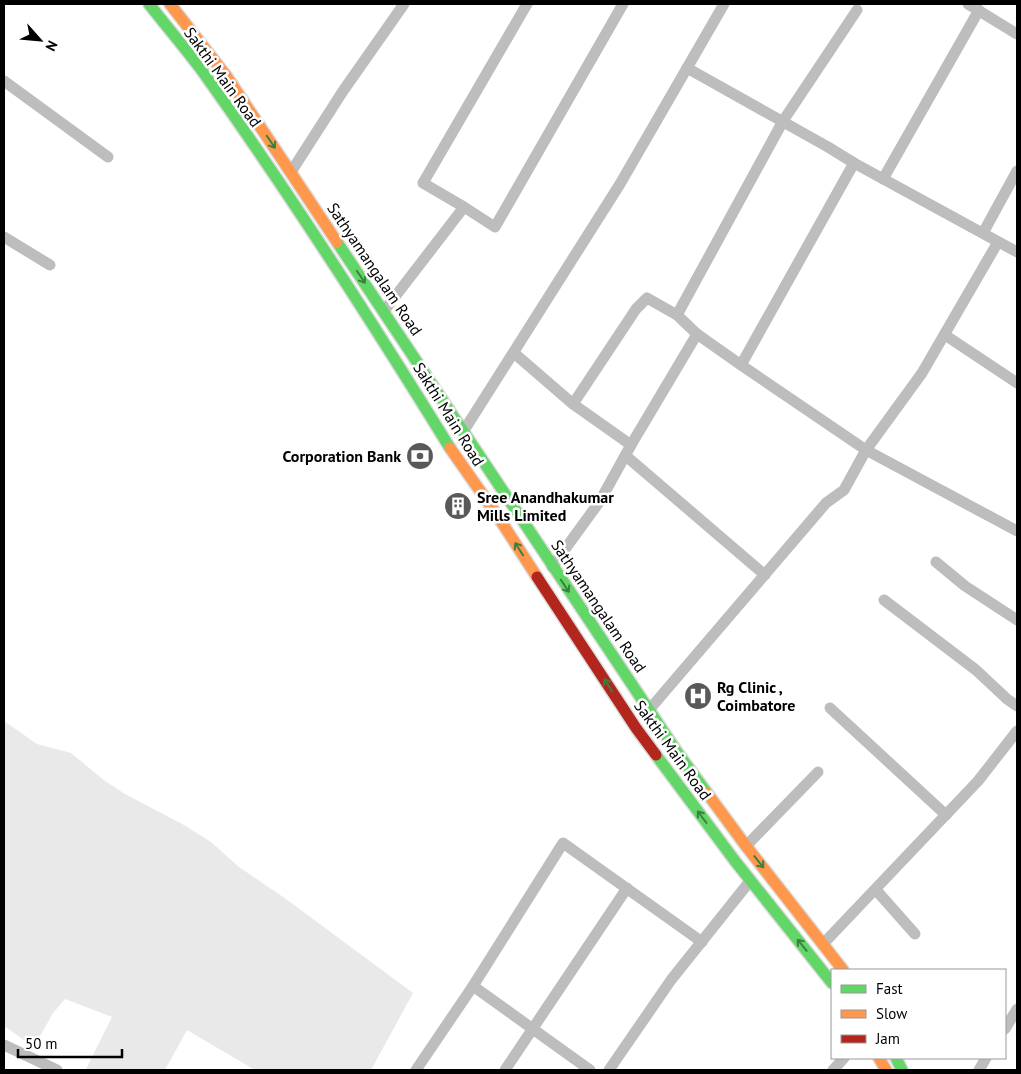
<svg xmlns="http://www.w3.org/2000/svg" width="1021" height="1074" viewBox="0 0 1021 1074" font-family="'PT Sans',sans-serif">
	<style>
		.green { fill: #e9e9e9 }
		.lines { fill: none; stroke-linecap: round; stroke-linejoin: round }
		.fast-casing { stroke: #dbdbdb; stroke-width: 14 }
		.slow-casing { stroke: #dbdbdb; stroke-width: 14 }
		.jam-casing { stroke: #dbdbdb; stroke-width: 14 }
		.street { stroke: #bdbdbd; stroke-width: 11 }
		.fast { stroke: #63d668; stroke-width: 11 }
		.slow { stroke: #ff974d; stroke-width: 11 }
		.jam { stroke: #b3261e; stroke-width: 11 }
		.oneway { stroke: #3b803e }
		.labels { text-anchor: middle; stroke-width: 5; stroke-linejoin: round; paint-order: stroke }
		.street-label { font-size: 16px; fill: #000; stroke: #fff }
		.poi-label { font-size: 16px; font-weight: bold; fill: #000; stroke: #fff; text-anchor: start }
	</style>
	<rect width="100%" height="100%" fill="#fff"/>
	<!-- green -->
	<polygon class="green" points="4,721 37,744 71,753 105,781 125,794 184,825 211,842 239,867 286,899 413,993 371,1070 255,1070 187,1030 165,1070 88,1070 86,1069 112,1017 65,999 53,1013 34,1047 4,1026"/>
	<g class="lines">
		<!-- fast casing -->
		<g class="fast-casing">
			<g id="fast">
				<path d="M 149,4 C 167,27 186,49 203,72 C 290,194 371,320 450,448"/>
				<polyline points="337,242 677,752 707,793"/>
				<polyline points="656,755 735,861 832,983"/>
				<polyline points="896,1058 902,1070"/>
			</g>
		</g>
		<!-- slow casing -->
		<g class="slow-casing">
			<g id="slow">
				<polyline points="170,4 227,77 337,242"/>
				<polyline points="450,448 497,515 537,577"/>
				<polyline points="707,793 746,846 843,970"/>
				<polyline points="879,1058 886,1070"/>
			</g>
		</g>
		<!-- jam casing -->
		<g class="jam-casing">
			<polyline id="jam" points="537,577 636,728 656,755"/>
		</g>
		<!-- street -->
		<g class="street">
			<polyline points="968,4 1017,34"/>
			<polyline points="687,68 828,147 854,163 1017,252"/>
			<polyline points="4,81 108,157"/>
			<polyline points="854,163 741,365 866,450 1017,531"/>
			<polyline points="291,172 343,91 404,4"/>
			<polyline points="883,179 979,10"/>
			<polyline points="464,207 495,227 623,4"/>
			<polyline points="983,233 1017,171"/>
			<polyline points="4,237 50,265"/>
			<polyline points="384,311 464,207 423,183 527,4"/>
			<polyline points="697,334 741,365"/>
			<polyline points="945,335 1017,383"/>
			<polyline points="514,353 573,404 631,445"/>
			<polyline points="573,404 636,309 647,298 677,315"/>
			<polyline points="463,432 620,184 724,4"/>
			<polyline points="626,456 765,575"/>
			<polyline points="936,562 965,586 1017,620"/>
			<polyline points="552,567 600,501 631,445 697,334 677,315 783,121 857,10"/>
			<polyline points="884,600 976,670 1007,699 1017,706"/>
			<polyline points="830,708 946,815"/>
			<polyline points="649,710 826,503 844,490 866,450 922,373 998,242"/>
			<polyline points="746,846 818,772"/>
			<polyline points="876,890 915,934"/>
			<polyline points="823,944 978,781 1017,731"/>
			<polyline points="473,986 590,1070"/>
			<polyline points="1005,1029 1017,1009"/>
			<polyline points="4,1045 57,1070"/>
			<polyline points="416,1070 473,986 563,843 702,942"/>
			<polyline points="505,1070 627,888"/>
			<polyline points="609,1070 671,980 750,881"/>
			<polyline points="833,1070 844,1058"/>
			<polyline points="979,1070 986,1058"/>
		</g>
		<!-- fast -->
		<use href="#fast" class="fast"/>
		<!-- slow -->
		<use href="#slow" class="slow"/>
		<!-- jam -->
		<use href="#jam" class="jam"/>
	</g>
	<!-- one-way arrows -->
	<defs><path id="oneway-shaft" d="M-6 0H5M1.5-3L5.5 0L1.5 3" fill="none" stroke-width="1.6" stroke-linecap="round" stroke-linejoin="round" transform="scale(1.25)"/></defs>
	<g class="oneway">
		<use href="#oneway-shaft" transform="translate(271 142) rotate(56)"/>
		<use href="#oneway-shaft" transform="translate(361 277) rotate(56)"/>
		<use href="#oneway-shaft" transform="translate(519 549) rotate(-123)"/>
		<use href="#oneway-shaft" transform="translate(565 586) rotate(56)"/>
		<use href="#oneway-shaft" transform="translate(608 685) rotate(-123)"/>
		<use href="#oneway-shaft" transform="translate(702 817) rotate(-127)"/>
		<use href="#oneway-shaft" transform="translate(759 862) rotate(51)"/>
		<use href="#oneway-shaft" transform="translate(802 945) rotate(-129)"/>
	</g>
	<!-- icons -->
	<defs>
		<g id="bank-disc" transform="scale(1.4375)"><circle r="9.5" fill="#595959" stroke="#fff"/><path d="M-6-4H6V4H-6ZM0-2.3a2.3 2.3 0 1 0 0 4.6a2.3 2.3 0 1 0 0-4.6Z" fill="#fff"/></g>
		<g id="building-disc" transform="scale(1.4375)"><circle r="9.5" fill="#595959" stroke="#fff"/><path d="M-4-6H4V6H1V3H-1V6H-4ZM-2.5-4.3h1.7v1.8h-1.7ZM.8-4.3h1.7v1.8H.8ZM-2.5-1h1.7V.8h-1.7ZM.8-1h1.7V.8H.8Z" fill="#fff"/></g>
		<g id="hospital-disc" transform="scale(1.4375)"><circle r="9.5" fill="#595959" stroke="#fff"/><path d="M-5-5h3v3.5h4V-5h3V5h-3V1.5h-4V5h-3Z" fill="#fff"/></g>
	</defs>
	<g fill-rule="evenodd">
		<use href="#bank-disc" x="420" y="456"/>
		<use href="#building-disc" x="458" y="506"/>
		<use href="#hospital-disc" x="698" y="696"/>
	</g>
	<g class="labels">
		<!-- street labels -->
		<g class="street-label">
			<text transform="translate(223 77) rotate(54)" y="6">Sakthi Main Road</text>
			<text transform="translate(375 269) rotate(56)" y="6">Sathyamangalam Road</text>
			<text transform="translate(449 414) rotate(58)" y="6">Sakthi Main Road</text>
			<text transform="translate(599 606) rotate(56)" y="6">Sathyamangalam Road</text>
			<text transform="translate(673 750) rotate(54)" y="6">Sakthi Main Road</text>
		</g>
		<!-- poi labels -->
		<g class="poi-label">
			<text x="401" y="462" text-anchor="end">Corporation Bank</text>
			<text x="477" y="503">Sree Anandhakumar<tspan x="477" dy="18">Mills Limited</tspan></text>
			<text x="717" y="693">Rg Clinic ,<tspan x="717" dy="18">Coimbatore</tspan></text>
		</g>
	</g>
	<!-- border -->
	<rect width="1021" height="1074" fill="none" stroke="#000000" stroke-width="10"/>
	<!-- legend -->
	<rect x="831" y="969" width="175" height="90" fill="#ffffff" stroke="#999999"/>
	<rect x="841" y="985" width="25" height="8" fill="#63d668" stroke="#999999"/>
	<text x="876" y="994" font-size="15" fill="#000000">Fast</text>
	<rect x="841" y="1010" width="25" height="8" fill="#ff974d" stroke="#999999"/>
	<text x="876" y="1019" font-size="15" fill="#000000">Slow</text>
	<rect x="841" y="1035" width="25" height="8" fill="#b3261e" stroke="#999999"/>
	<text x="876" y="1044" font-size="15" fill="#000000">Jam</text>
	<!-- north arrow -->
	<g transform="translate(40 40) rotate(117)" stroke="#ffffff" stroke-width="4" paint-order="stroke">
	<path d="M0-4L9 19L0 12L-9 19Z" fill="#000000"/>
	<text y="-8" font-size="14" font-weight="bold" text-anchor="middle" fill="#000000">N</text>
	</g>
	<!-- scale -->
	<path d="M18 1049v8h104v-8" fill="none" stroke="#000000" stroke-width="2.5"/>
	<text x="25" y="1049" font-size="15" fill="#000000" stroke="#ffffff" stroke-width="4" paint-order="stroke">50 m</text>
</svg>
